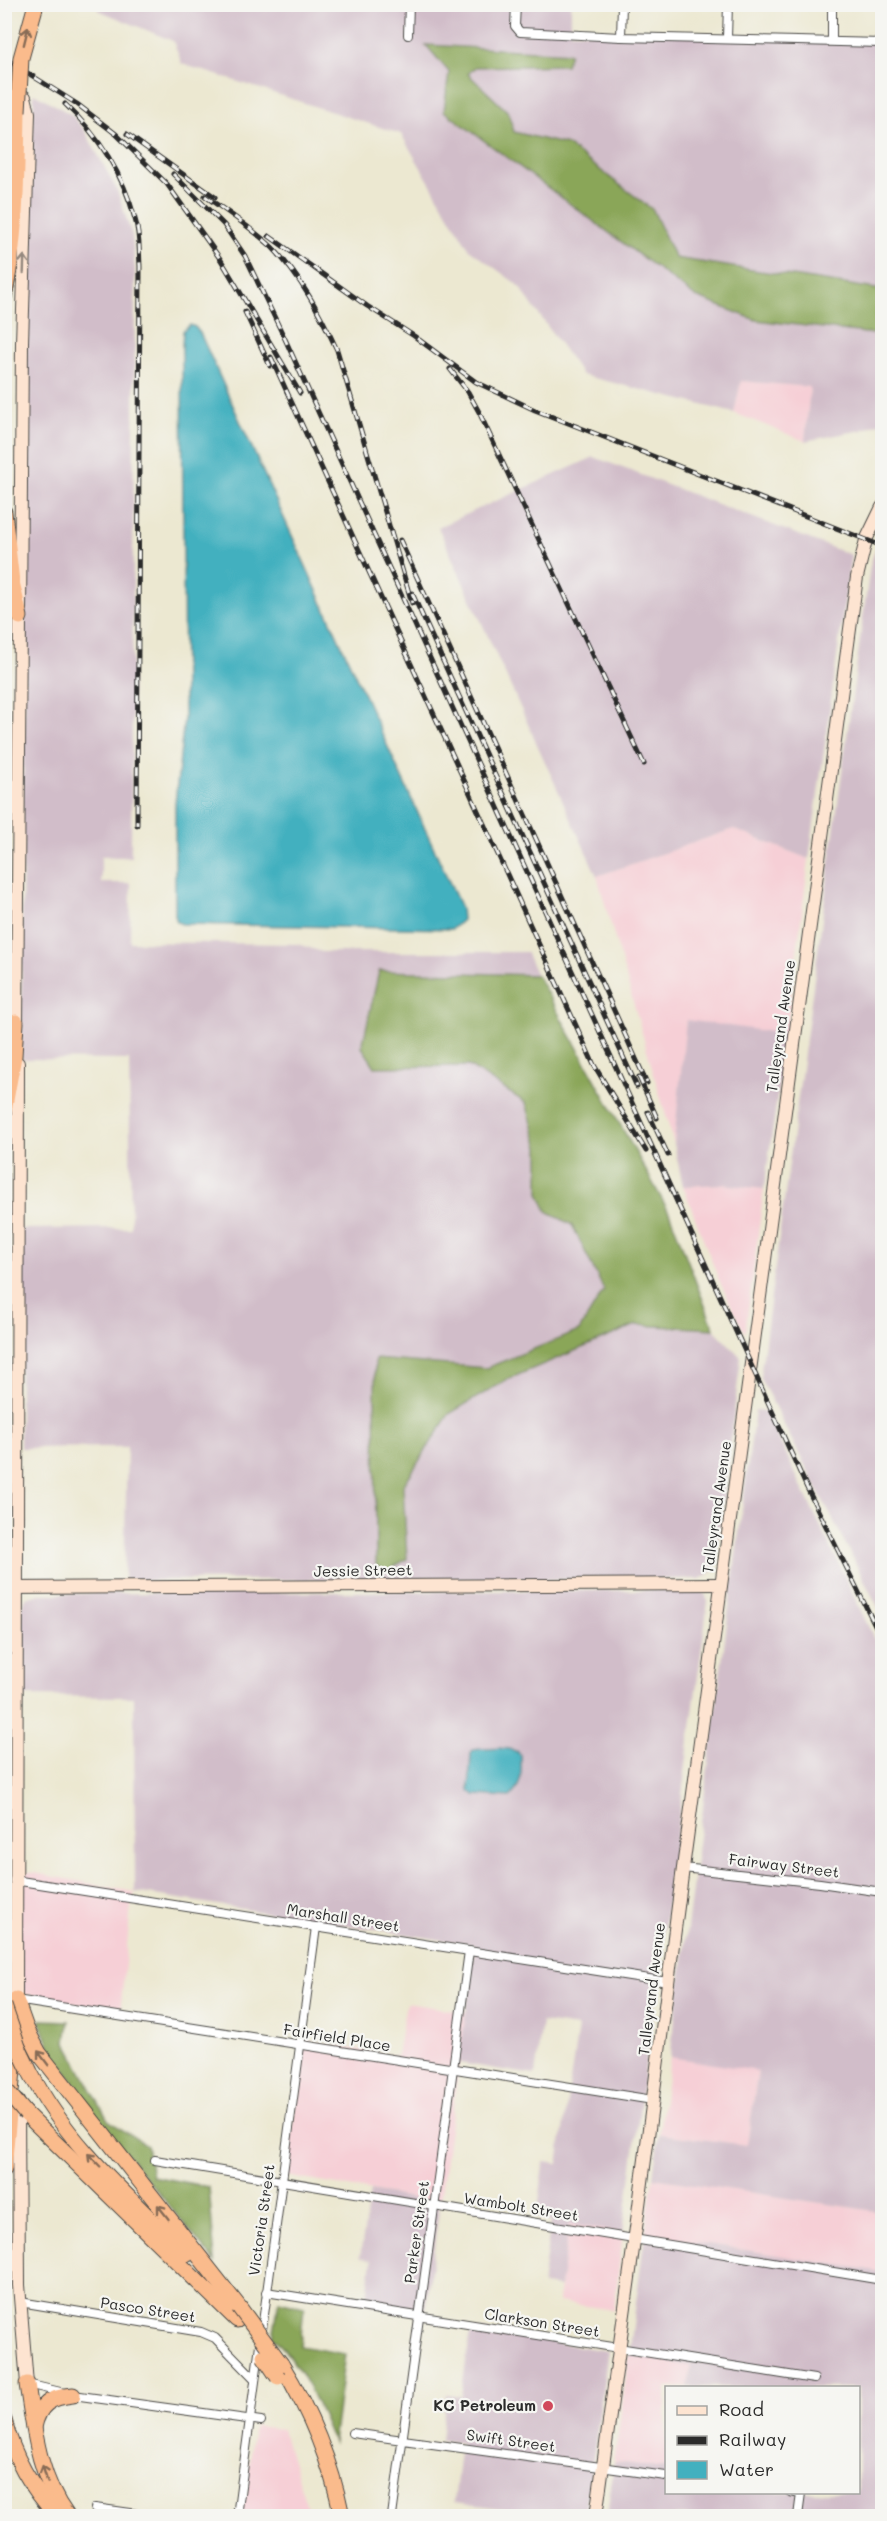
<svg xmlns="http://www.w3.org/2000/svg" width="887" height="2521" viewBox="0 0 887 2521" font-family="Mali,sans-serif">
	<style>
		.built { fill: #f6cfd6 }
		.industrial { fill: #d1bdc9 }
		.forest { fill: #8aa658; stroke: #5a6842; stroke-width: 1.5 }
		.water { fill: #42b0bf; stroke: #366e75; stroke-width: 1.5 }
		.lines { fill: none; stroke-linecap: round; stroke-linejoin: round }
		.street-casing { stroke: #484744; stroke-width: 10 }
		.secondary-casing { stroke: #484744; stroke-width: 14 }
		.highway-casing { stroke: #484744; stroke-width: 17 }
		.street { stroke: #fff; stroke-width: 8 }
		.secondary { stroke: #fde4d1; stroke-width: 12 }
		.highway { stroke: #fabb8c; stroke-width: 15 }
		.rail-casing { stroke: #2b2b2b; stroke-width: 5 }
		.rail { stroke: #f6f6f2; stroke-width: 3; stroke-dasharray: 9; stroke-linecap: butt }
		.highway-bridge-casing { stroke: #484744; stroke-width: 17; stroke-linecap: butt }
		.highway-bridge { stroke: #fabb8c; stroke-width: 15 }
		.oneway { stroke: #886c57 }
		.oneway2 { stroke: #94887e }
		.poi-dot { fill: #d1495b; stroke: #f6f6f2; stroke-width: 2 }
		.labels { text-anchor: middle; stroke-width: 4.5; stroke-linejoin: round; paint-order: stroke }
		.street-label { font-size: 15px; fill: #2b2b2b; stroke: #f6f6f2 }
		.poi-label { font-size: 15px; font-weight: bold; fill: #2b2b2b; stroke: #f6f6f2; text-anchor: end }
	</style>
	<rect width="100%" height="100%" fill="#f6f6f2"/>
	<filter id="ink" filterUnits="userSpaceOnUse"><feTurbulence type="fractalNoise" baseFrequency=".0167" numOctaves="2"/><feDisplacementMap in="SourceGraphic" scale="12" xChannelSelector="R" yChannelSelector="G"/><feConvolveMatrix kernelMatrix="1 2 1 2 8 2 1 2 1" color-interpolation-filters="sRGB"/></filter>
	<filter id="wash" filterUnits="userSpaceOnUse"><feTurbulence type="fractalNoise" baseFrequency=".008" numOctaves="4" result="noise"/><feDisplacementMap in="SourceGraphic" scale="24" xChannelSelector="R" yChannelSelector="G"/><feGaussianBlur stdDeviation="1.35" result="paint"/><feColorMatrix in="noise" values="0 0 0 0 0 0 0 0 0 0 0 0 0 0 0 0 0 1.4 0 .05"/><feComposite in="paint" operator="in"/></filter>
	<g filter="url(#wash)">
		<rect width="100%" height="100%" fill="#ece8d1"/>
		<!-- built -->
		<g class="built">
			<polygon points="741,381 810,387 805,441 734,413"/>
			<polygon points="733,829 809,859 786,1034 686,1021 674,1144 597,876"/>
			<polygon points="723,1184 764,1189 745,1334 719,1280 683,1186"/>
			<polygon points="19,1870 135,1892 131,1907 120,2013 19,1993"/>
			<polygon points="406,2003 466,2012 440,2203 286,2176 304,2040 397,2056"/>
			<polygon points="670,2057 758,2070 747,2145 659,2134"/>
			<polygon points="653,2178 882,2212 882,2272 645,2234"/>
			<polygon points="569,2223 623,2233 614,2310 558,2302"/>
			<polygon points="629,2356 691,2366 688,2387 666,2388 666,2468 614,2462"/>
			<polygon points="254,2426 282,2429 310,2516 242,2516"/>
		</g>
		<!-- industrial -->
		<g class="industrial">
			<polygon points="98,4 571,4 571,32 878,39 879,11 882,11 882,290 675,258 653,209 567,145 514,132 508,112 468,74 475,67 566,65 427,45 449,72 444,111 696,297 756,320 882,335 882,422 862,430 805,441 810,387 741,381 734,413 582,375 518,285 469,249 401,134 182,64 173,41 98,10"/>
			<polygon points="34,93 72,115 85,131 117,190 132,235 135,271 131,857 101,857 101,883 131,883 130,942 297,944 322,952 526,952 537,975 379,971 375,1066 469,1066 526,1103 539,1147 539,1193 547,1211 572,1225 604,1290 579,1331 486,1368 376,1360 407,1559 403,1486 449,1414 506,1380 636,1325 714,1329 741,1357 715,1564 713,1571 700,1579 124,1580 127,1447 20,1448 20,1229 131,1228 129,1060 21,1059 27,299"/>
			<polygon points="594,457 851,555 809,859 733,829 597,876 438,527"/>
			<polygon points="880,535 882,535 882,1615 760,1378 870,566"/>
			<polygon points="686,1020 786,1034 764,1189 723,1184 683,1186 674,1144"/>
			<polygon points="755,1411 766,1412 882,1655 882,2212 653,2178 659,2134 747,2145 758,2071 670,2057"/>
			<polygon points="698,1590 705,1594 708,1601 623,2233 569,2224 560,2287 542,2285 551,2221 537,2218 544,2162 558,2164 578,2027 542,2022 535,2075 459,2063 475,1945 135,1892 134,1697 19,1696 20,1609 26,1598 40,1594"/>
			<polygon points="370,2191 440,2203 425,2315 366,2304 372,2260 360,2257"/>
			<polygon points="645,2234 882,2272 882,2516 607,2516 614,2462 666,2468 666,2492 858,2492 858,2388 688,2387 691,2366 629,2356"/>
			<polygon points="471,2329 608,2351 585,2516 559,2516 454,2502 461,2443 441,2440 446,2394 461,2396"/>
		</g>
		<!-- forest -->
		<g class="forest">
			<polygon points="426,45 570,53 566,65 475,67 468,74 508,112 514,132 567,145 653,210 675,258 882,290 882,335 756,320 696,297 444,111 449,72"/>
			<polygon points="379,971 537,975 669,1212 714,1329 636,1325 506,1380 449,1414 403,1486 407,1559 388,1570 376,1566 375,1359 486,1368 579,1331 604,1290 572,1225 547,1211 539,1193 539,1147 526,1103 469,1066 375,1067 362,1047"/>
			<polygon points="40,2020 69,2021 66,2042 108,2120 147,2146 152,2176 209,2187 215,2262 100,2121 51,2050"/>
			<path d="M 279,2301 L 304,2307 L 300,2346 L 345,2354 L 333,2442 C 318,2404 302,2367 273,2337 Z"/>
		</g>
		<!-- water -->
		<g class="water">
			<polygon points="190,325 195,327 200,333 461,908 462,920 452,929 182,924 177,922 175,915 175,804 184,718 182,347 183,331"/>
			<path d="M 482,1749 C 494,1749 514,1745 521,1756 C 521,1772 523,1785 510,1797 L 475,1795 L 469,1791 L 471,1753 L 473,1750 Z"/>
		</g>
	</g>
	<g filter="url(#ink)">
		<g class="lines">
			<!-- street casing -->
			<g class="street-casing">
				<g id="street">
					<polyline points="516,4 515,26 520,32 621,37 882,43"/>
					<polyline points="408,35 409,4"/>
					<polyline points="621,37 622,4"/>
					<polyline points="727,38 728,4"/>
					<polyline points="832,41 832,4"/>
					<polyline points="683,1868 820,1883 882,1892"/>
					<polyline points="14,1880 668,1982"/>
					<polyline points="16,2000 653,2100"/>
					<polyline points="155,2160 882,2280"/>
					<polyline points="266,2292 814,2379"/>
					<polyline points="20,2302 201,2332 215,2338 255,2379"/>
					<polyline points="27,2384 73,2395 261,2421"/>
					<polyline points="352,2433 666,2476"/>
					<polyline points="790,2492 801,2494 798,2516"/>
					<polyline points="95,2508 152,2516"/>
					<polyline points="237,2516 316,1927"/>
					<polyline points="392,2516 469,1951"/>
				</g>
			</g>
			<!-- secondary casing -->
			<g class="secondary-casing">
				<g id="secondary">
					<polyline points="4,83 25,97 29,113 22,343 17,1031"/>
					<polyline points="4,1588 721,1584"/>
					<polyline points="16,2009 18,1063"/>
					<polyline points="18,2101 19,2285 27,2384"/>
					<polyline points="596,2516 638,2213 683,1868 857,577 866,540 882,507"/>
				</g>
			</g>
			<!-- highway casing -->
			<g class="highway-casing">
				<g id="highway">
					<path d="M 4,297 C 17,237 17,173 18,111"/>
					<polyline points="4,512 12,582 20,617"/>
					<polyline points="4,1111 14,1056 16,1022"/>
					<polyline points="16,2000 26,2028 39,2053 239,2307"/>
					<path d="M 30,2072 C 66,2143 130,2198 186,2254"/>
					<polyline points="26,2114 237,2320"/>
					<polyline points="4,2169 15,2048"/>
					<path d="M 281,2364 C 310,2411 331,2462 342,2516"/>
					<path d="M 27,2384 C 34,2430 39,2478 67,2516"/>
					<path d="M 4,2420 C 13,2456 32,2489 57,2516"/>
					<path d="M 34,2427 C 39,2404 51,2397 73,2395"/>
				</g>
			</g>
			<!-- street -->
			<use href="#street" class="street"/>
			<!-- secondary -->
			<use href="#secondary" class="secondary"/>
			<!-- highway -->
			<use href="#highway" class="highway"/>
			<!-- rail casing -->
			<g class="rail-casing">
				<g id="rail">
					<polyline points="4,58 77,104 116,134 167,184 221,260 300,393"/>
					<path d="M 65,104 C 99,136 123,174 135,219 C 140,234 139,251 140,266 L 137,825"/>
					<polyline points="127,134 215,197"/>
					<polyline points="173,174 224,225 245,256 285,339 807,1488 882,1639"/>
					<path d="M 205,196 C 227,212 252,228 272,247 C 301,277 320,313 337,350 L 412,603"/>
					<polyline points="269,236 367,306 414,336 476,382 535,410 882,546"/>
					<polyline points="245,312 270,366"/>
					<polyline points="271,357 594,1065 646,1151"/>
					<polyline points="450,369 468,392 479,412 644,764"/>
					<polyline points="400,540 647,1083"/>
					<polyline points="412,593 637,1087"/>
					<polyline points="639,1077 657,1118"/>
					<polyline points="648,1112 668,1155"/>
				</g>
			</g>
			<!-- rail -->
			<use href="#rail" class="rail"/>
			<!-- highway-bridge casing -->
			<g class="highway-bridge-casing">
				<g id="highway-bridge">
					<polyline points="18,111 21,58 36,4"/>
					<polyline points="4,2006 18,2047 30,2072"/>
					<polyline points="4,2088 26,2114"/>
					<polyline points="239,2307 281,2364"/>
					<polyline points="264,2356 278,2377"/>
				</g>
			</g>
			<!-- highway-bridge -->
			<use href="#highway-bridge" class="highway-bridge"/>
		</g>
		<!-- one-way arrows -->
		<defs><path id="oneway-shaft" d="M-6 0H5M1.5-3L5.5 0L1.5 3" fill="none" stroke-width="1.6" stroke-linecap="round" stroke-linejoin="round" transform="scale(1.5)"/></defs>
		<g class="oneway">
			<use href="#oneway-shaft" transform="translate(26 36) rotate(-76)"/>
			<use href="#oneway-shaft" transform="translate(43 2058) rotate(-127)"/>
			<use href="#oneway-shaft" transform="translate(94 2160) rotate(-134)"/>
			<use href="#oneway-shaft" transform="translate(163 2212) rotate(-128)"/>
			<use href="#oneway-shaft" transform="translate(45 2474) rotate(-107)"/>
		</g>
		<use class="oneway2" href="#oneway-shaft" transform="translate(24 264) rotate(-88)"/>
	</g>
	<!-- markers -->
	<circle class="poi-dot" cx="548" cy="2406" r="6"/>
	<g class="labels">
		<!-- street labels -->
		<g class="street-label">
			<text transform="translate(781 1026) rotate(-82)" y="5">Talleyrand Avenue</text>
			<text transform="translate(717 1507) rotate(-82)" y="5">Talleyrand Avenue</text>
			<text transform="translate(363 1571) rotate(-1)" y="5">Jessie Street</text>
			<text transform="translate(784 1866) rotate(7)" y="5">Fairway Street</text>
			<text transform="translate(343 1918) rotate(9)" y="5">Marshall Street</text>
			<text transform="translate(652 1989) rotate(-83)" y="5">Talleyrand Avenue</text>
			<text transform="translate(337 2038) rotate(9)" y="5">Fairfield Place</text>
			<text transform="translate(521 2207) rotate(9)" y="5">Wambolt Street</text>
			<text transform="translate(262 2220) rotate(-82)" y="5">Victoria Street</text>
			<text transform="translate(417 2232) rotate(-82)" y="5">Parker Street</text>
			<text transform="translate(148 2310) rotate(9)" y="5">Pasco Street</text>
			<text transform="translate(542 2323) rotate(9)" y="5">Clarkson Street</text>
			<text transform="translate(511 2441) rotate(8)" y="5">Swift Street</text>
		</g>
		<!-- poi labels -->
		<g class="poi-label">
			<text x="536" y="2411">KC Petroleum</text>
		</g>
	</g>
	<!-- margin -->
	<rect width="887" height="2521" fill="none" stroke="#f6f6f2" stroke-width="24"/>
	<!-- legend -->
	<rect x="665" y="2386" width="195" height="108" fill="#f6f6f2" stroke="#a5a5a2" stroke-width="1.5"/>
	<rect x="677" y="2406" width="30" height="9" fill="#fde4d1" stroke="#a5a5a2" stroke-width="1.5"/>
	<text x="719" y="2416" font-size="18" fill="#2b2b2b">Road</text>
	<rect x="677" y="2436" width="30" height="9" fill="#2b2b2b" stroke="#a5a5a2" stroke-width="1.5"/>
	<text x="719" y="2446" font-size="18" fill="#2b2b2b">Railway</text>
	<rect x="677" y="2461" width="30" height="18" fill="#42b0bf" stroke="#a5a5a2" stroke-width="1.5"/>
	<text x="719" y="2476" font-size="18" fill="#2b2b2b">Water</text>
</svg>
